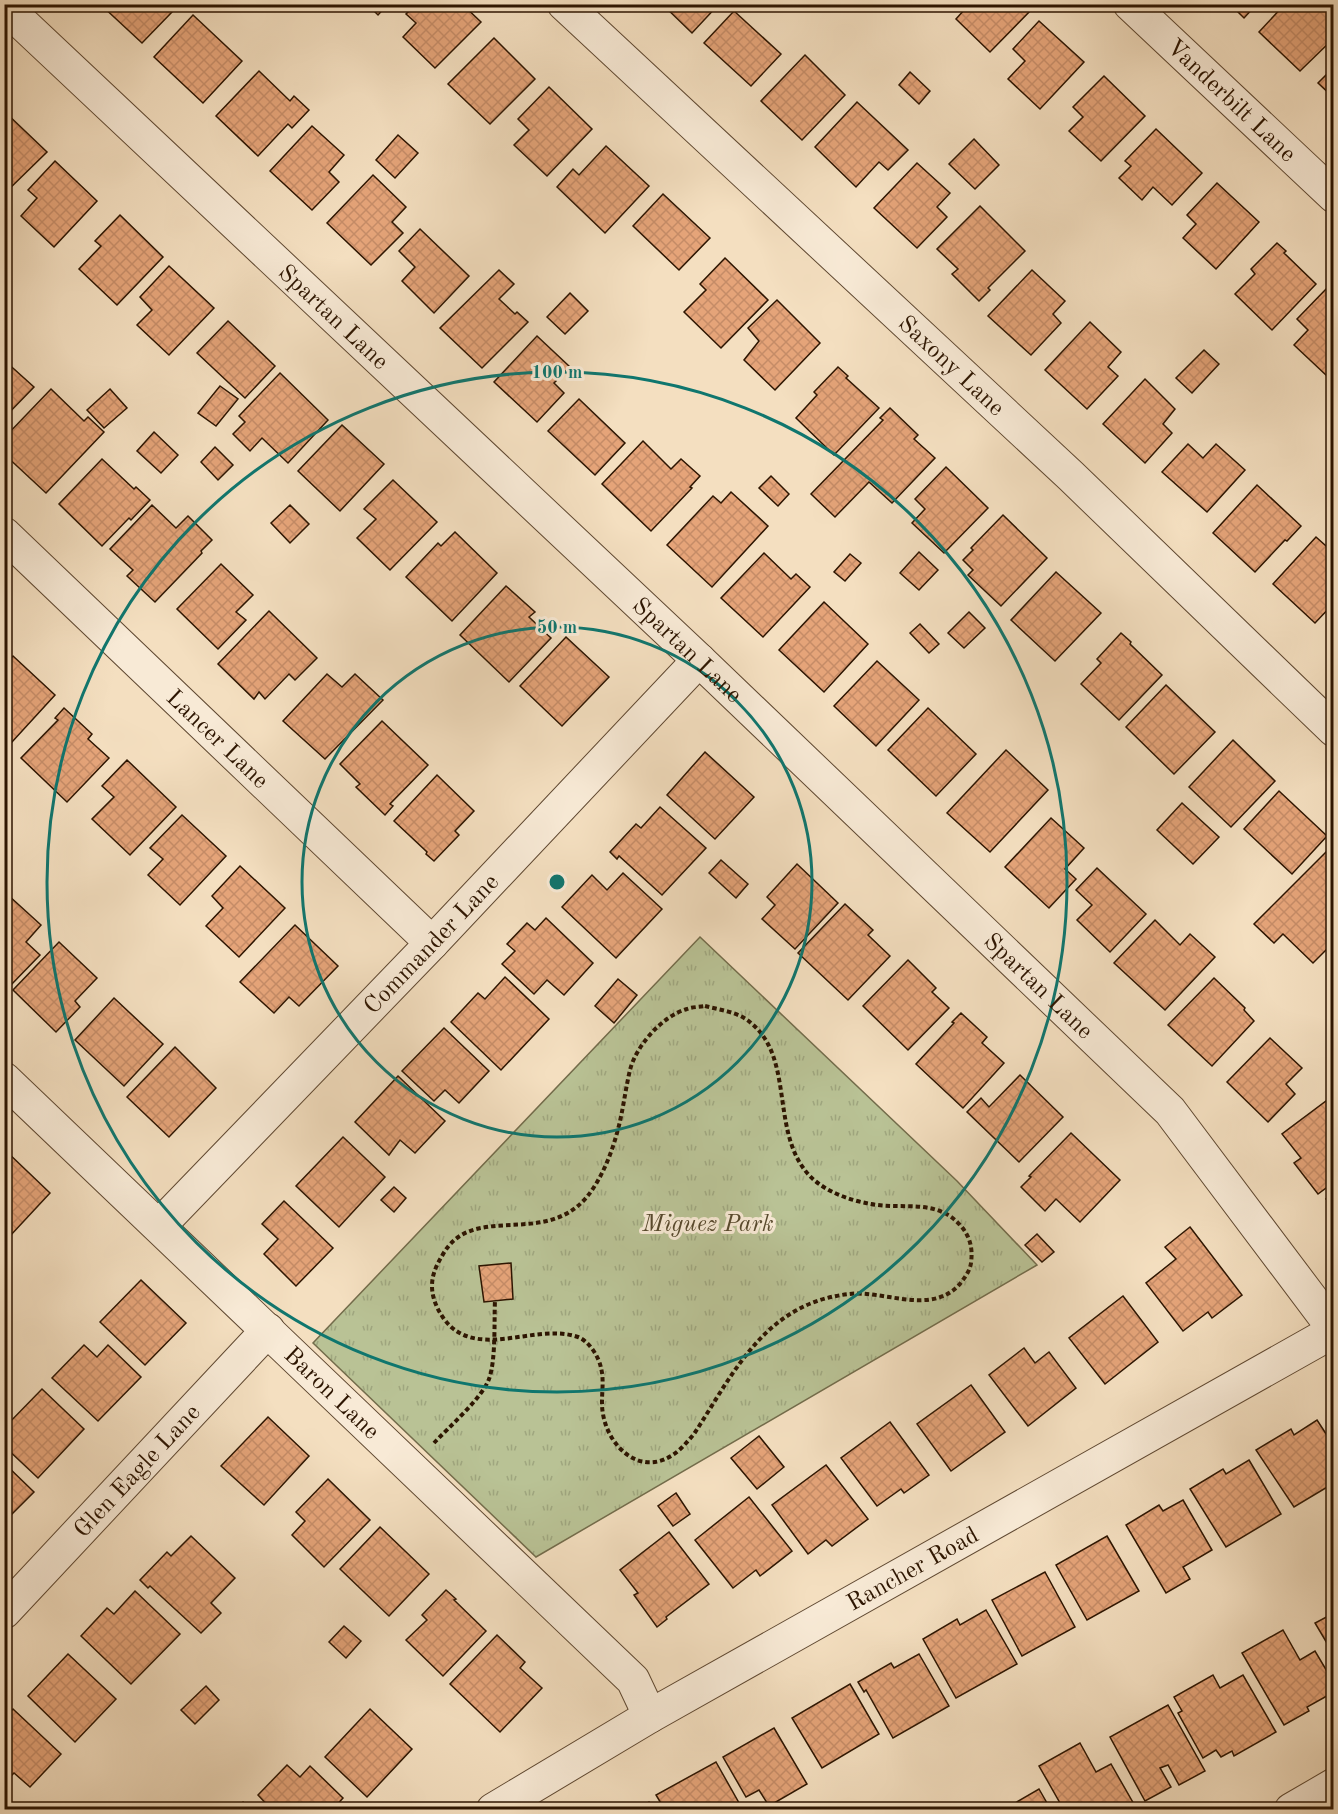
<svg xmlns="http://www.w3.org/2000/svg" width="1338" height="1814" viewBox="0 0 1338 1814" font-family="'Old Standard TT',serif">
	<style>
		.grass { fill: url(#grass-tufts); stroke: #736c4b; stroke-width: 1.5 }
		.building { fill: url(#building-cross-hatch); stroke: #2d1501; stroke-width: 1.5 }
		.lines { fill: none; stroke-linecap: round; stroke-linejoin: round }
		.minor-casing { stroke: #5f4831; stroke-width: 35 }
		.path { stroke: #2d1501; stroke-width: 4; stroke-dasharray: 4.5 3; stroke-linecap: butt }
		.minor { stroke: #f8ead6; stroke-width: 33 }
		.ring { fill: none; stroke: #0f766e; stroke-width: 3 }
		.labels { text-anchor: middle; stroke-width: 6; stroke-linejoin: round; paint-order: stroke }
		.street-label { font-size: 24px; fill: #2d1501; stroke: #f8ead6 }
		.park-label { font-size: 24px; font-style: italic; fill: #57492d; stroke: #f8ead6 }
		.centre { fill: #0f766e; stroke: #f8ead6; stroke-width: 3 }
		.ring-label { font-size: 18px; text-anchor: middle; font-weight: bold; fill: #0f766e; stroke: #f8ead6; stroke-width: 6; stroke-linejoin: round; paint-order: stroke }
	</style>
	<defs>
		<pattern id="grass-tufts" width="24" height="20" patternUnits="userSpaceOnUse" patternTransform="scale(1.5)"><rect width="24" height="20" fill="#b9c295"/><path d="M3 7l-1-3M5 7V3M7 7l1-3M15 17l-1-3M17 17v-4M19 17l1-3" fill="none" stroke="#9fa67f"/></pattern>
		<pattern id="building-cross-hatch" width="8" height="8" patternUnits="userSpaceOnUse" patternTransform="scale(1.5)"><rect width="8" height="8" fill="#e5a479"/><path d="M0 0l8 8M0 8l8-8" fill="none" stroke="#c58c67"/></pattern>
	</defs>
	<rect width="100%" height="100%" fill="#f4dfc0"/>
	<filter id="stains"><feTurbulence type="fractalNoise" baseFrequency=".00333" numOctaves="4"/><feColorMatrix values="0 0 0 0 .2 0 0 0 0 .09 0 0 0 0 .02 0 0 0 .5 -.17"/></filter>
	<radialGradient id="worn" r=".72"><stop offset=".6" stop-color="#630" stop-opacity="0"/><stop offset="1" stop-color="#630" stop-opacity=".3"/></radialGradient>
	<!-- grass -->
	<polygon class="grass" points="700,937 957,1181 1037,1265 536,1557 313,1343"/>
	<!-- building -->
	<g class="building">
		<polygon points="100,4 164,4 172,12 142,43"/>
		<polygon points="367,4 388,4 378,15"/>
		<polygon points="416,4 462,4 481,22 435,68 403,37 416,23 406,14"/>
		<polygon points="662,4 719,4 692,33"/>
		<polygon points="961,4 1033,4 1035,6 990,52 956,19 965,9"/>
		<polygon points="1230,4 1257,4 1244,18"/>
		<polygon points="1285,4 1322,4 1334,16 1334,38 1300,71 1259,32"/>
		<polygon points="734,11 781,54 751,86 704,43"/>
		<polygon points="193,15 242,61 203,103 154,57"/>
		<polygon points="1039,21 1084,62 1040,109 1008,79 1025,61 1013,49"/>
		<polygon points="494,38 535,79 490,124 448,84"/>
		<polygon points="805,55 845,95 802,140 761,101"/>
		<polygon points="1334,67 1334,98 1318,83"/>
		<polygon points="259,71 290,101 294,96 309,110 292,128 288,124 258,156 216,116"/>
		<polygon points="910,72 930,91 919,104 899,85"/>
		<polygon points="1104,76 1145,116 1101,161 1069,131 1083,117 1073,107"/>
		<polygon points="549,87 592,129 547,176 514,145 529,130 518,119"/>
		<polygon points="857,102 908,150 888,170 879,162 856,187 815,147"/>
		<polygon points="4,111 47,152 4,194"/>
		<polygon points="312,126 344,155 329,172 339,182 312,210 270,171"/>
		<polygon points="1156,129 1202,173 1172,205 1153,187 1142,200 1119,178 1131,166 1125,161"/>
		<polygon points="398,135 418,153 395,178 376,160"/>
		<polygon points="974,139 999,165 975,189 949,164"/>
		<polygon points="606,146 649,186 605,233 557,187 573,169 579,175"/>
		<polygon points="55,161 97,201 54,247 21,216 37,198 28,190"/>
		<polygon points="917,163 950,193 937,207 947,217 917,248 874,208"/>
		<polygon points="373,175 406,207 392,222 403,233 371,265 327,223"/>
		<polygon points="1217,183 1259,222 1216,269 1183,238 1196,224 1187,215"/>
		<polygon points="663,194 710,238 679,270 633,226"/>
		<polygon points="980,206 1025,251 988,288 990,290 979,301 952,274 958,269 937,249"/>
		<polygon points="120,215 163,257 117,305 79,269 101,246 95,241"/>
		<polygon points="420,229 469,276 434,313 402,281 415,267 399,251"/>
		<polygon points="1277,243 1286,251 1284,253 1316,284 1272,330 1235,294 1255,274 1251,269"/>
		<polygon points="725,258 768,300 721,348 684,312 706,290 700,284"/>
		<polygon points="169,266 214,308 169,355 137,325 152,310 140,297"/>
		<polygon points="499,270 514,284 499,299 515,314 517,312 528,322 482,368 440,328"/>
		<polygon points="1032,270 1065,301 1053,314 1061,323 1031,355 988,316"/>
		<polygon points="1328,287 1334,292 1334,369 1327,376 1294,345 1308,330 1297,319"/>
		<polygon points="570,293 588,311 565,334 547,317"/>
		<polygon points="777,300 820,343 775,390 744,360 759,341 748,328"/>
		<polygon points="228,321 275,366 245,398 197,353"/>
		<polygon points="1090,322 1121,352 1108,367 1118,376 1087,409 1045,370"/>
		<polygon points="537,336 570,367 554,383 564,393 537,422 494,382"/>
		<polygon points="1204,350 1219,364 1192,393 1176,378"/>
		<polygon points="4,360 34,387 4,418"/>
		<polygon points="838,367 848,376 846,378 879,408 834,455 796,418 817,395 814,392"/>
		<polygon points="280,373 328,420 288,463 262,438 250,451 233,434 245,422 239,416"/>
		<polygon points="1145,379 1175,409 1163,424 1172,433 1145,463 1103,424"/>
		<polygon points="220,386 238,399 216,426 198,413"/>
		<polygon points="51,389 84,421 88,417 104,432 46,493 4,454 4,438"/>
		<polygon points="110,389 127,408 104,428 87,410"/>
		<polygon points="579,399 625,443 595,475 548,431"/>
		<polygon points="890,408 918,435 914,439 935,458 892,503 869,482 835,517 811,494 883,420 880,418"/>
		<polygon points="342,425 384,464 340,511 298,471"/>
		<polygon points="154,432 178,455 161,473 137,451"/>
		<polygon points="643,441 671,469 681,459 700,476 690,487 692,488 651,531 602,484"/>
		<polygon points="1188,444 1203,458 1216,444 1245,470 1207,512 1162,472"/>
		<polygon points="215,447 233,465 218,480 201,462"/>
		<polygon points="102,459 134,489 136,487 150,500 131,520 129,518 102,546 59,504"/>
		<polygon points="946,467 988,508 944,553 912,523 925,509 915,499"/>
		<polygon points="771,476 789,494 778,506 759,488"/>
		<polygon points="393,480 437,522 390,570 357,538 376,519 364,509"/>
		<polygon points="1257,485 1301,526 1287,541 1285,540 1255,572 1213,533"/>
		<polygon points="731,492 768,526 712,587 667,545 713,496 721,503"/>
		<polygon points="152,505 176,528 188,516 212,540 201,551 202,553 155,602 127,576 133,570 110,549"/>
		<polygon points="290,505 309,524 290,543 271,523"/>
		<polygon points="1003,515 1047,558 1001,606 968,575 973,570 963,560 973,550 971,548"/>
		<polygon points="455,532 497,573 452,621 406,577 438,543 441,546"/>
		<polygon points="1316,537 1334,553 1334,603 1315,623 1273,584"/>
		<polygon points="919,552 938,570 919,590 900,573"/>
		<polygon points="764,553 791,579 796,574 810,587 763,637 721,598"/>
		<polygon points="850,554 861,563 845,581 834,572"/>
		<polygon points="221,564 253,595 236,612 246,620 218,649 177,609"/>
		<polygon points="1056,572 1101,613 1055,661 1011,620"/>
		<polygon points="506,586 535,612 529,617 551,638 509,682 460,635"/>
		<polygon points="824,602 868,644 824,692 779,650"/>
		<polygon points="269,611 317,658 295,680 289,674 265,699 259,692 254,699 218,664"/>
		<polygon points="969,612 985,628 964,648 948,633"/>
		<polygon points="920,624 939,644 929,653 910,633"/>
		<polygon points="1121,633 1131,642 1130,644 1162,675 1119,720 1081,684 1101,663 1097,659"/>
		<polygon points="566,637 609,677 562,726 520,686"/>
		<polygon points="13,656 55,695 12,742 4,735 4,665"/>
		<polygon points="877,661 919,700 876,746 834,706"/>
		<polygon points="327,674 342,687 355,674 383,700 325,759 283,721"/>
		<polygon points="1166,685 1215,732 1174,774 1126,727"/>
		<polygon points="64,708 92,734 88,739 109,758 67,802 21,758 58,720 55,718"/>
		<polygon points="928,708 976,754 936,796 888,750"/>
		<polygon points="382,721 428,765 390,804 393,806 385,815 356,787 360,784 340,764"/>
		<polygon points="1233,740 1275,781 1231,827 1189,787"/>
		<polygon points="1006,750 1048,790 990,852 947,813"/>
		<polygon points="705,752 754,797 715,839 667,795"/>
		<polygon points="127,760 176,807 130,855 92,819 114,797 102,786"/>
		<polygon points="437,775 474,811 455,831 459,835 434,861 426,854 427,852 394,821"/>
		<polygon points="1279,791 1327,836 1292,874 1244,829"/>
		<polygon points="1182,803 1219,837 1193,864 1157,830"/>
		<polygon points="660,807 706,848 662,895 619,856 617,859 610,852 636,824 641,828"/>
		<polygon points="182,815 226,856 180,905 148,875 163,859 150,848"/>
		<polygon points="1051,818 1084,848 1065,869 1076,879 1049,908 1005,867"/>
		<polygon points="1334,844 1334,942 1313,963 1283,934 1274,943 1254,924"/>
		<polygon points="721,860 748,884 736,898 709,873"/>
		<polygon points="797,864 838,903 795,949 762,919 775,905 767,897"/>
		<polygon points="240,866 285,908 239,957 206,926 223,908 212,896"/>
		<polygon points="1097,868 1146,914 1110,952 1077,920 1092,905 1076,890"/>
		<polygon points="623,873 662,909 616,958 562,907 592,875 607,890"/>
		<polygon points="8,895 41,925 26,942 40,955 10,986 4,981 4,898"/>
		<polygon points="845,904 873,930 868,935 890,956 848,1000 798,953"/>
		<polygon points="546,918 593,963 564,995 547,980 534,994 502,964 515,951 507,944 527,923 535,930"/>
		<polygon points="1155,920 1180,945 1190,934 1215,957 1165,1010 1114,963"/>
		<polygon points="295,925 338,966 299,1006 289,997 274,1013 240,982"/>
		<polygon points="59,942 97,978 75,1001 80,1007 56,1032 13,990"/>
		<polygon points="908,960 936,988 932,992 949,1008 908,1050 863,1006"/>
		<polygon points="505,977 549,1019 501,1070 451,1022 478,993 485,999"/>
		<polygon points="1214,978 1245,1008 1244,1010 1254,1021 1212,1066 1168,1025"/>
		<polygon points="618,979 637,995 614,1023 595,1006"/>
		<polygon points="114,998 163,1044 124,1086 75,1040"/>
		<polygon points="961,1013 987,1037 982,1043 1004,1063 963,1108 916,1064 954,1023 952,1022"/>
		<polygon points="444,1028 489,1071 459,1103 445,1090 434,1101 402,1071"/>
		<polygon points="1270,1038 1302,1068 1286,1084 1295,1094 1268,1122 1227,1082"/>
		<polygon points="175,1047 216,1088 169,1137 127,1097"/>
		<polygon points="1020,1075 1063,1117 1019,1162 967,1112 981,1098 989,1107"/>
		<polygon points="398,1076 445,1121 415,1153 400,1140 389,1155 355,1122"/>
		<polygon points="1330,1098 1334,1102 1334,1182 1318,1194 1294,1163 1301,1158 1282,1134"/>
		<polygon points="1071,1133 1120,1180 1080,1222 1056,1199 1045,1211 1021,1187 1031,1177 1029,1176"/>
		<polygon points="343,1137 385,1177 339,1227 296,1186"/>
		<polygon points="5,1150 50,1193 10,1236 4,1231"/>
		<polygon points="394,1187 406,1198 394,1212 381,1200"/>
		<polygon points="1334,1193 1334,1209 1326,1199"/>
		<polygon points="284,1201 333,1248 296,1286 264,1254 278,1239 262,1224"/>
		<polygon points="1190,1227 1242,1295 1212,1318 1208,1312 1183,1331 1146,1283 1176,1259 1165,1247"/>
		<polygon points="1037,1234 1054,1252 1042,1262 1025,1245"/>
		<polygon points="511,1263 513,1299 484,1302 479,1266"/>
		<polygon points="141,1280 186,1323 145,1365 100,1322"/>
		<polygon points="1123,1296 1158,1342 1105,1384 1069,1338"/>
		<polygon points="84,1345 97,1357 108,1345 141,1377 98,1421 52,1378"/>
		<polygon points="1024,1348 1035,1363 1049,1352 1076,1388 1028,1426 989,1375"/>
		<polygon points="971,1385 1005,1432 951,1471 917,1424"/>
		<polygon points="42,1389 84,1429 38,1478 4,1446 4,1428"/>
		<polygon points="268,1417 309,1456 264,1505 221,1466"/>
		<polygon points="1317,1420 1334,1446 1334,1483 1294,1507 1256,1450 1291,1429 1294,1435"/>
		<polygon points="890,1422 929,1475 904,1493 901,1489 877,1506 841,1458"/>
		<polygon points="759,1436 784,1467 757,1489 731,1458"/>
		<polygon points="1249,1460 1281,1514 1226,1547 1190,1489 1223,1469 1226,1474"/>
		<polygon points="4,1463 34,1492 4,1522"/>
		<polygon points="826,1465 868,1519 832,1546 826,1540 808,1554 772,1505"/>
		<polygon points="328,1479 370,1520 324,1567 292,1535 305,1521 296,1512"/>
		<polygon points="676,1493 690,1514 673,1526 658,1506"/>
		<polygon points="749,1497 792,1551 760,1576 756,1570 733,1588 695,1540"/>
		<polygon points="1183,1500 1212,1550 1183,1567 1190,1579 1166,1593 1126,1525 1159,1505 1163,1511"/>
		<polygon points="380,1527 429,1574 389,1616 340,1569"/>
		<polygon points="669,1532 709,1584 666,1617 667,1619 657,1627 634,1595 638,1593 620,1570"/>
		<polygon points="191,1536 235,1578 211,1603 221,1613 201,1633 150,1586 148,1588 140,1580 167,1552 171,1556"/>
		<polygon points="1107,1536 1139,1591 1087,1620 1056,1565"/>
		<polygon points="1045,1572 1075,1627 1022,1656 992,1600"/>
		<polygon points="446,1590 456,1599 454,1600 486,1631 443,1676 406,1640 427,1620 422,1615"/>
		<polygon points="135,1591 180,1634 131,1684 81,1636 107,1608 114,1614"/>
		<polygon points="986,1610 1017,1664 956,1698 923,1639 957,1619 960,1625"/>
		<polygon points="1334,1613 1334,1655 1315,1623"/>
		<polygon points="344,1626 361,1641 346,1658 329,1642"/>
		<polygon points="1283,1630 1300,1660 1315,1651 1334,1683 1334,1692 1307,1707 1309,1711 1284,1725 1242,1653"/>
		<polygon points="497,1635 525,1662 520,1668 542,1688 500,1732 450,1684"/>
		<polygon points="68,1654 116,1699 75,1742 28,1696"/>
		<polygon points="919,1654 949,1706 893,1738 866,1690 864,1692 858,1682 891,1663 894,1668"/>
		<polygon points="1213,1675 1220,1688 1243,1675 1276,1732 1234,1756 1232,1751 1221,1757 1216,1750 1203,1758 1178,1713 1182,1711 1174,1697"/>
		<polygon points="850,1684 879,1734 822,1768 792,1718"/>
		<polygon points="206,1686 219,1700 195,1724 181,1710"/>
		<polygon points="1168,1705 1205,1771 1179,1785 1168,1765 1160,1768 1171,1787 1145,1801 1110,1737"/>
		<polygon points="13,1709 61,1754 30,1787 14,1773 4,1783 4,1718"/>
		<polygon points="370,1709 412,1749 367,1797 325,1757"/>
		<polygon points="774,1728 807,1784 769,1806 759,1790 746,1797 723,1757"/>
		<polygon points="1080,1743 1096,1772 1111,1764 1135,1806 1128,1810 1064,1810 1039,1766"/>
		<polygon points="716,1762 743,1810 665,1810 656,1795"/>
		<polygon points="287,1765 300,1777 310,1766 343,1798 332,1810 272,1810 258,1795"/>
		<polygon points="1039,1789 1051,1810 1003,1810"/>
		<polygon points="243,1802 250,1810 235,1810"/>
		<polygon points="649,1802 653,1810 637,1810"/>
	</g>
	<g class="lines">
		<!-- minor casing -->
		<g class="minor-casing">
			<g id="minor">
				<path id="s1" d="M 564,4 L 1071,476 L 1334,730"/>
				<path id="s2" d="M 1130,4 L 1334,196"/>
				<path id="s3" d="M 4,6 L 699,660 L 1170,1111 L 1334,1329"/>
				<path id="s4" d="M 4,534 L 432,943"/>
				<path id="s5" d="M 4,1079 L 633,1680 L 650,1716"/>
				<path id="s6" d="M 159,1226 L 432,943 L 699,660"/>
				<path id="s7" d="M 4,1612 L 268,1330"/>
				<path id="s8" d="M 493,1810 L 650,1716 L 1334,1331"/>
				<polyline points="1291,1810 1334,1785"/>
			</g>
		</g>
		<!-- path -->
		<g class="path">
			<path d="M 705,1006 C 720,1010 739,1012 751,1023 C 793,1057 772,1126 804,1169 C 818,1189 847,1200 871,1204 C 902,1210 936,1198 960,1225 C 970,1236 973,1248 971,1263 C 970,1271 964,1279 958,1286 C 929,1315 884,1290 849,1294 C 831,1296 813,1301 797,1310 C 749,1336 723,1390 694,1434 C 687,1442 680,1451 671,1456 C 638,1476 608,1445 603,1414 C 600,1399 605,1383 601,1368 C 599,1357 589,1341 578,1337 C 535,1322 476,1362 444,1319 C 437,1309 432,1298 432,1286 C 432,1275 436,1266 442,1256 C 471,1201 542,1248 586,1198 C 601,1180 611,1155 617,1133 C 623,1112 625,1091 630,1070 C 636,1046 662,1016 687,1009 C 692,1007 699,1007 705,1006 Z"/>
			<path d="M 434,1443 C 449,1427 482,1398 489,1379 C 496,1360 494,1321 495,1300"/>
		</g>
		<!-- minor -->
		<use href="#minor" class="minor"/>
	</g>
	<!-- distance rings -->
	<g class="ring">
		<circle cx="557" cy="882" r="255"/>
		<circle cx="557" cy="882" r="510"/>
	</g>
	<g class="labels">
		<!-- street labels -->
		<g class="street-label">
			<text dy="8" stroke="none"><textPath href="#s2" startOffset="140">Vanderbilt Lane</textPath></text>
			<text dy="8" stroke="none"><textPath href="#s3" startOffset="453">Spartan Lane</textPath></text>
			<text dy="8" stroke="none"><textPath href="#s1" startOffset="530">Saxony Lane</textPath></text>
			<text dy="8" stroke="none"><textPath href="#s3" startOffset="939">Spartan Lane</textPath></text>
			<text dy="8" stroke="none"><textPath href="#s4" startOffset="296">Lancer Lane</textPath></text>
			<text dy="8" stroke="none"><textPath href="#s6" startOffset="392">Commander Lane</textPath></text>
			<text dy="8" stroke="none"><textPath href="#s3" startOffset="1425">Spartan Lane</textPath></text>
			<text dy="8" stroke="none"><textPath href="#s5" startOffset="454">Baron Lane</textPath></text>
			<text dy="8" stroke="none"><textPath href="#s7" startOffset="194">Glen Eagle Lane</textPath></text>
			<text dy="8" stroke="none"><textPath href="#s8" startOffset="484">Rancher Road</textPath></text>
		</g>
		<!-- park labels -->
		<g class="park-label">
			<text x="708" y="1231">Miguez Park</text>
		</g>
	</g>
	<circle cx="557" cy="882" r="9" class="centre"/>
	<g class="ring-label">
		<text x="557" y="378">100 m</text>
		<text x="557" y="633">50 m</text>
	</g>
	<!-- margin -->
	<rect width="1338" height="1814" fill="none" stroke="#f4dfc0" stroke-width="24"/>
	<rect x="6" y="6" width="1326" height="1802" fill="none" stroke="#2d1501" stroke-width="3"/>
	<rect x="12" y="12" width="1314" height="1790" fill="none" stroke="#2d1501" stroke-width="1.5"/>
	<rect width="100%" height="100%" filter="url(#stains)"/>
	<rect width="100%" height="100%" fill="url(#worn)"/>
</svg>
